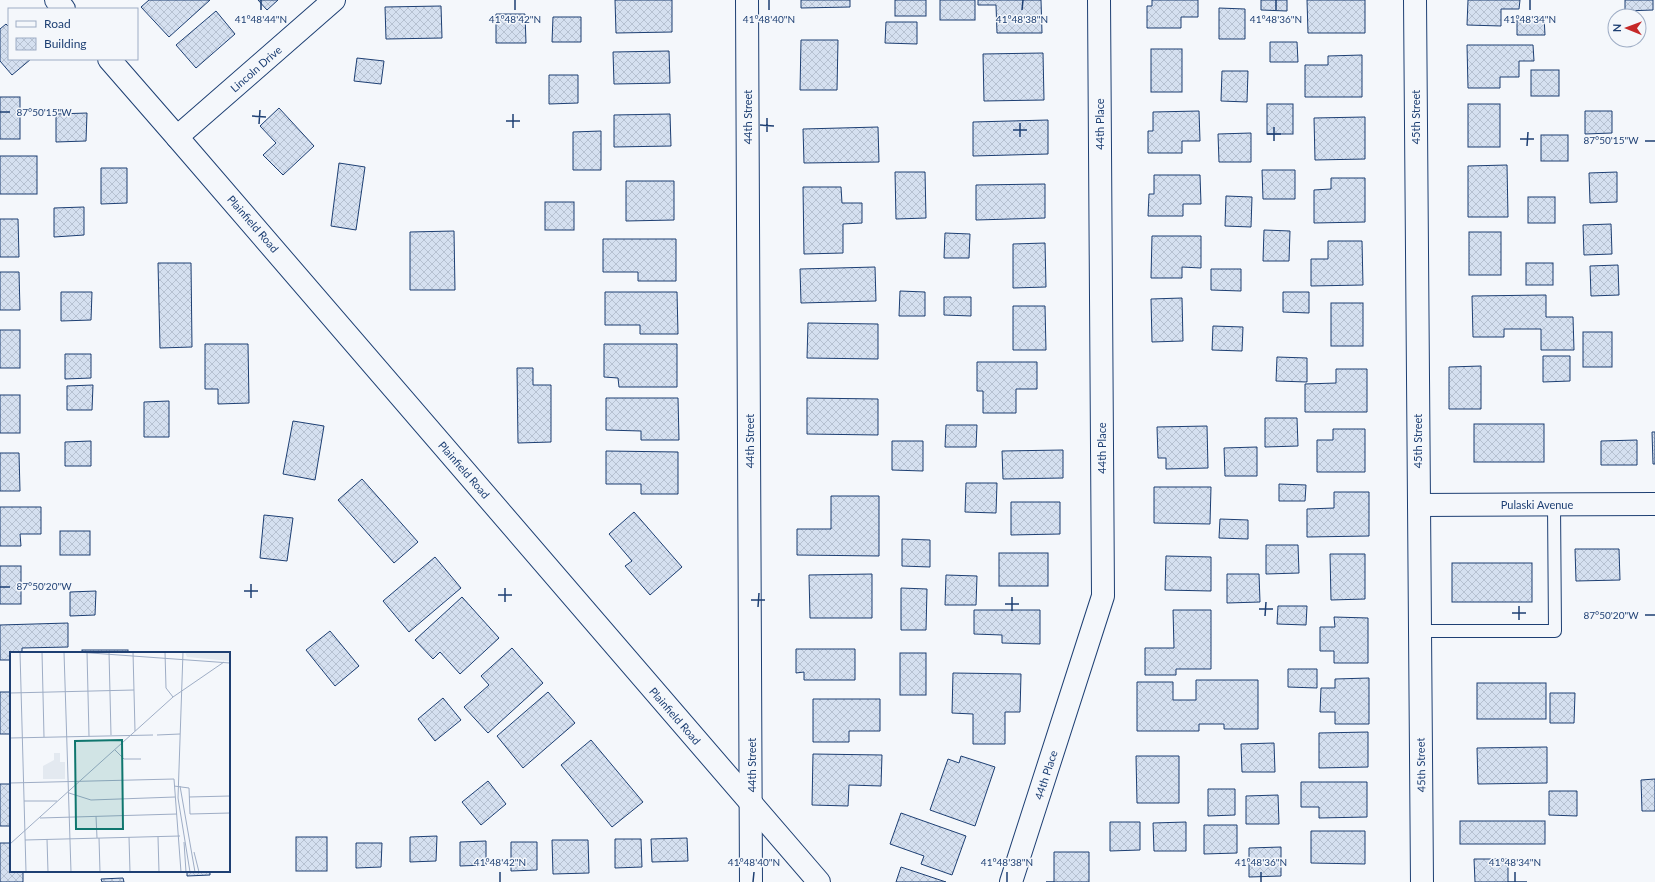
<svg xmlns="http://www.w3.org/2000/svg" width="1655" height="882" viewBox="0 0 1655 882" font-family="Lato,sans-serif">
	<style>
		.building { fill: url(#building-cross-hatch); stroke: #1d3f73 }
		.lines { fill: none; stroke-linecap: round; stroke-linejoin: round }
		.lane-casing { stroke: #1d3f73; stroke-width: 14 }
		.street-casing { stroke: #1d3f73; stroke-width: 24 }
		.secondary-casing { stroke: #1d3f73; stroke-width: 24 }
		.lane { stroke: #f4f7fb; stroke-width: 12 }
		.street { stroke: #f4f7fb; stroke-width: 22 }
		.secondary { stroke: #f4f7fb; stroke-width: 22 }
		.ticks { fill: none; stroke: #1d3f73; stroke-width: 1.5 }
		.labels { text-anchor: middle; stroke-width: 3; stroke-linejoin: round; paint-order: stroke }
		.street-label { font-size: 11px; fill: #1d3f73; stroke: #f4f7fb }
		.inset-road { fill: none; stroke: #9eadc5; stroke-width: 1 }
		.view { fill: #0f766e; fill-opacity: 0.15; stroke: #0f766e; stroke-width: 2 }
		.inset-edge { fill: none; stroke: #1d3f73; stroke-width: 2 }
		.ticks-label { font-size: 10px; text-anchor: middle; fill: #1d3f73; stroke: #f4f7fb; stroke-width: 3; stroke-linejoin: round; paint-order: stroke }
	</style>
	<defs>
		<pattern id="building-cross-hatch" width="8" height="8" patternUnits="userSpaceOnUse"><rect width="8" height="8" fill="#d5e0f0"/><path d="M0 0l8 8M0 8l8-8" fill="none" stroke="#b6c1d1"/></pattern>
	</defs>
	<rect width="100%" height="100%" fill="#f4f7fb"/>
	<!-- building -->
	<g class="building">
		<polygon points="149,0 210,0 169,37 141,7"/>
		<polygon points="258,0 278,0 267,10"/>
		<polygon points="615,0 672,0 672,32 616,33"/>
		<polygon points="801,0 850,0 850,7 801,8"/>
		<rect x="895" y="0" width="31" height="16"/>
		<rect x="940" y="0" width="35" height="20"/>
		<polygon points="978,0 1041,0 1042,33 997,33 996,5 978,5"/>
		<polygon points="1152,0 1198,0 1198,17 1181,17 1181,28 1147,28 1147,6 1152,6"/>
		<polygon points="1261,0 1287,0 1287,11 1261,10"/>
		<polygon points="1307,0 1365,0 1365,33 1308,33"/>
		<polygon points="1468,0 1520,0 1519,9 1501,9 1501,26 1467,25"/>
		<polygon points="1625,0 1653,0 1653,10 1625,11"/>
		<polygon points="441,6 442,38 386,39 385,7"/>
		<polygon points="1219,8 1245,9 1245,39 1219,39"/>
		<polygon points="216,11 235,34 196,68 176,45"/>
		<polygon points="496,14 525,14 526,43 496,43"/>
		<polygon points="553,17 581,17 581,42 552,42"/>
		<polygon points="1517,17 1544,17 1545,35 1517,35"/>
		<polygon points="886,22 917,22 917,44 885,43"/>
		<polygon points="6,24 9,27 9,59 31,59 12,75 0,61 0,29"/>
		<polygon points="801,40 838,40 837,90 800,90"/>
		<polygon points="1270,42 1297,42 1298,62 1270,62"/>
		<polygon points="1467,45 1533,45 1534,61 1519,61 1519,77 1500,77 1500,88 1468,88"/>
		<rect x="1151" y="49" width="31" height="43"/>
		<polygon points="669,51 670,83 614,84 613,52"/>
		<polygon points="1043,53 1044,100 984,101 983,54"/>
		<polygon points="1362,55 1362,97 1305,97 1305,65 1328,65 1328,56"/>
		<polygon points="357,58 384,61 381,84 354,81"/>
		<rect x="1531" y="70" width="28" height="26"/>
		<polygon points="1222,71 1248,71 1247,102 1221,101"/>
		<polygon points="549,75 578,75 578,103 549,104"/>
		<rect x="0" y="97" width="20" height="42"/>
		<rect x="1267" y="104" width="26" height="30"/>
		<rect x="1468" y="104" width="32" height="43"/>
		<polygon points="279,108 314,146 283,175 263,155 276,143 260,126"/>
		<polygon points="1199,111 1200,141 1182,141 1182,153 1148,153 1148,131 1153,131 1153,112"/>
		<polygon points="1585,111 1612,111 1612,133 1585,134"/>
		<polygon points="87,113 86,141 56,142 56,114"/>
		<polygon points="670,114 671,146 614,147 614,115"/>
		<polygon points="1365,117 1365,159 1315,160 1314,118"/>
		<polygon points="1048,120 1048,154 973,156 973,122"/>
		<polygon points="878,127 879,162 804,163 803,129"/>
		<polygon points="601,131 601,170 573,170 573,132"/>
		<polygon points="1251,133 1251,162 1219,162 1218,134"/>
		<rect x="1541" y="135" width="27" height="26"/>
		<rect x="0" y="156" width="37" height="38"/>
		<polygon points="339,163 365,167 356,230 331,226"/>
		<polygon points="1507,165 1508,217 1468,217 1468,166"/>
		<polygon points="101,168 127,168 127,203 101,204"/>
		<polygon points="1262,170 1295,170 1295,199 1263,199"/>
		<polygon points="895,172 925,172 926,218 896,219"/>
		<polygon points="1617,172 1617,202 1590,203 1589,173"/>
		<polygon points="1154,175 1200,175 1201,204 1183,204 1183,216 1148,216 1149,194 1154,194"/>
		<polygon points="1331,178 1365,178 1365,222 1314,223 1314,190 1331,189"/>
		<polygon points="626,181 674,181 674,220 626,221"/>
		<polygon points="1045,184 1045,218 976,220 976,185"/>
		<polygon points="803,187 841,187 842,203 862,203 862,223 843,224 843,253 804,254"/>
		<polygon points="1226,196 1252,197 1251,227 1225,226"/>
		<rect x="1528" y="197" width="27" height="26"/>
		<rect x="545" y="202" width="29" height="28"/>
		<polygon points="84,207 84,235 54,237 54,208"/>
		<polygon points="0,219 18,219 19,257 0,257"/>
		<polygon points="1611,224 1612,254 1584,255 1583,225"/>
		<polygon points="1264,230 1290,231 1289,261 1263,261"/>
		<polygon points="454,231 455,290 410,290 410,232"/>
		<rect x="1469" y="232" width="32" height="43"/>
		<polygon points="945,233 970,234 969,258 944,258"/>
		<polygon points="1152,236 1201,236 1201,268 1182,267 1182,278 1151,278"/>
		<polygon points="603,239 676,239 676,281 638,281 638,272 603,272"/>
		<polygon points="1328,241 1362,241 1363,285 1311,286 1311,259 1328,259"/>
		<polygon points="1045,243 1046,287 1013,288 1013,244"/>
		<polygon points="158,263 191,263 192,347 160,348"/>
		<rect x="1526" y="263" width="27" height="22"/>
		<polygon points="1618,265 1619,295 1591,296 1590,266"/>
		<polygon points="875,267 876,301 801,303 800,269"/>
		<polygon points="1211,269 1241,269 1241,291 1211,290"/>
		<polygon points="0,272 19,272 20,310 0,310"/>
		<polygon points="900,291 925,292 925,316 899,316"/>
		<polygon points="61,292 92,292 91,320 61,321"/>
		<polygon points="605,292 677,292 678,334 640,334 640,325 605,325"/>
		<polygon points="1283,292 1309,292 1309,313 1283,312"/>
		<polygon points="1546,295 1546,317 1573,317 1574,350 1541,350 1541,329 1504,329 1504,337 1473,337 1472,296"/>
		<polygon points="944,297 971,297 971,316 944,315"/>
		<polygon points="1182,298 1183,341 1152,342 1151,299"/>
		<rect x="1331" y="303" width="32" height="43"/>
		<polygon points="1013,306 1045,306 1046,350 1013,350"/>
		<polygon points="808,323 878,324 878,359 807,358"/>
		<polygon points="1213,326 1243,327 1242,351 1212,350"/>
		<rect x="0" y="330" width="20" height="38"/>
		<rect x="1583" y="332" width="29" height="35"/>
		<polygon points="205,344 248,344 249,403 218,404 218,389 205,389"/>
		<polygon points="604,344 677,344 677,387 619,387 618,378 604,377"/>
		<polygon points="65,354 91,354 91,378 65,379"/>
		<polygon points="1543,356 1570,356 1570,381 1543,382"/>
		<polygon points="1277,357 1307,358 1307,382 1276,381"/>
		<polygon points="977,362 1037,362 1037,389 1016,389 1016,413 983,413 983,391 977,391"/>
		<polygon points="1481,366 1481,409 1449,409 1449,367"/>
		<polygon points="517,368 533,368 533,385 551,385 551,442 518,443"/>
		<polygon points="1336,369 1367,369 1367,412 1305,412 1305,384 1336,383"/>
		<polygon points="93,385 92,410 67,410 67,386"/>
		<rect x="0" y="395" width="20" height="38"/>
		<polygon points="606,398 678,398 679,440 641,440 641,431 606,430"/>
		<polygon points="807,398 878,399 878,435 807,434"/>
		<polygon points="169,401 169,437 144,437 144,402"/>
		<polygon points="1265,418 1297,418 1298,446 1265,447"/>
		<polygon points="293,421 324,426 315,480 283,474"/>
		<rect x="1474" y="424" width="70" height="38"/>
		<polygon points="946,425 977,425 976,447 945,447"/>
		<polygon points="1207,426 1208,468 1166,469 1166,458 1158,458 1157,427"/>
		<polygon points="1333,429 1365,429 1365,472 1317,472 1317,440 1333,440"/>
		<polygon points="1652,432 1655,432 1655,464 1653,464"/>
		<polygon points="1637,440 1637,465 1601,465 1601,441"/>
		<polygon points="91,441 91,466 65,466 65,442"/>
		<polygon points="892,441 923,441 923,471 892,470"/>
		<polygon points="1257,447 1257,476 1225,476 1224,448"/>
		<polygon points="1063,450 1063,478 1003,479 1002,451"/>
		<polygon points="606,451 678,452 678,494 641,494 641,484 606,484"/>
		<polygon points="0,453 19,453 20,491 0,491"/>
		<polygon points="362,479 418,542 394,563 338,500"/>
		<polygon points="966,483 997,483 996,513 965,512"/>
		<polygon points="1279,484 1306,485 1305,501 1279,501"/>
		<polygon points="1154,487 1211,487 1210,524 1154,523"/>
		<polygon points="1334,492 1369,492 1369,536 1307,537 1307,509 1334,508"/>
		<polygon points="831,496 879,496 879,556 797,555 797,529 831,529"/>
		<polygon points="1011,502 1060,502 1060,534 1011,535"/>
		<polygon points="0,507 41,507 41,534 20,534 21,546 0,546"/>
		<polygon points="634,512 682,567 650,595 625,566 632,561 609,534"/>
		<polygon points="264,515 293,518 287,561 260,558"/>
		<polygon points="1220,519 1248,520 1248,539 1219,538"/>
		<rect x="60" y="531" width="30" height="24"/>
		<polygon points="902,539 930,540 930,567 902,566"/>
		<polygon points="1266,545 1298,545 1299,573 1266,574"/>
		<polygon points="1575,549 1619,549 1620,580 1576,581"/>
		<rect x="999" y="553" width="49" height="33"/>
		<polygon points="1330,554 1365,554 1365,599 1331,600"/>
		<polygon points="1166,556 1211,557 1211,591 1165,590"/>
		<polygon points="435,557 461,588 409,632 383,601"/>
		<rect x="1452" y="563" width="80" height="39"/>
		<rect x="0" y="566" width="21" height="38"/>
		<polygon points="872,574 872,618 810,618 809,575"/>
		<polygon points="1227,574 1259,574 1260,602 1227,603"/>
		<polygon points="946,575 977,576 976,605 945,605"/>
		<polygon points="901,588 927,589 926,630 901,630"/>
		<polygon points="96,591 95,615 70,616 70,592"/>
		<polygon points="462,597 499,638 460,674 440,652 433,659 415,640"/>
		<polygon points="1278,606 1307,606 1306,625 1277,624"/>
		<polygon points="974,610 1040,610 1040,644 1002,643 1002,635 974,634"/>
		<polygon points="1173,610 1211,610 1211,669 1176,669 1176,675 1145,675 1145,648 1174,648"/>
		<polygon points="1334,617 1368,618 1368,663 1334,663 1334,651 1320,651 1320,627 1335,627"/>
		<polygon points="68,623 68,647 22,648 22,653 11,653 11,660 0,660 0,625"/>
		<polygon points="330,631 359,666 335,686 306,650"/>
		<polygon points="512,648 543,683 488,733 464,707 489,685 481,676"/>
		<polygon points="796,649 855,649 855,680 804,680 804,672 796,673"/>
		<rect x="82" y="650" width="46" height="3"/>
		<rect x="900" y="653" width="26" height="42"/>
		<polygon points="1288,669 1317,669 1317,688 1288,687"/>
		<polygon points="953,673 1021,674 1020,712 1005,712 1005,744 973,744 973,714 952,713"/>
		<polygon points="1369,678 1369,724 1335,724 1335,712 1320,712 1321,688 1335,688 1335,679"/>
		<polygon points="1196,680 1258,680 1258,729 1224,729 1224,724 1199,724 1199,731 1137,731 1137,682 1173,682 1173,700 1196,700"/>
		<rect x="1477" y="683" width="69" height="36"/>
		<rect x="0" y="692" width="11" height="42"/>
		<polygon points="548,692 575,723 523,768 497,736"/>
		<polygon points="1550,693 1575,693 1574,723 1550,723"/>
		<polygon points="443,698 461,720 435,741 418,719"/>
		<polygon points="813,699 880,699 880,731 849,731 849,742 813,742"/>
		<polygon points="1368,732 1368,767 1319,768 1319,733"/>
		<polygon points="591,740 643,802 612,827 561,765"/>
		<polygon points="1274,743 1275,772 1242,772 1241,744"/>
		<polygon points="1547,747 1547,783 1478,784 1477,748"/>
		<polygon points="813,754 882,755 881,786 849,785 848,806 812,805"/>
		<polygon points="961,756 995,767 975,826 930,810 948,759 959,763"/>
		<polygon points="1136,756 1179,756 1179,803 1137,803"/>
		<polygon points="1655,779 1655,811 1642,811 1641,780"/>
		<polygon points="488,781 506,804 481,825 462,802"/>
		<polygon points="1301,782 1367,782 1367,817 1319,818 1319,807 1301,807"/>
		<rect x="0" y="784" width="11" height="42"/>
		<polygon points="1208,789 1235,789 1235,815 1208,816"/>
		<polygon points="1549,791 1577,791 1577,816 1549,815"/>
		<polygon points="1278,795 1279,824 1246,824 1246,796"/>
		<polygon points="901,813 966,836 952,875 921,864 924,856 890,844"/>
		<rect x="1460" y="821" width="85" height="23"/>
		<polygon points="1110,822 1140,822 1140,850 1110,851"/>
		<polygon points="1186,822 1186,851 1154,851 1153,823"/>
		<polygon points="1204,825 1237,825 1237,853 1204,854"/>
		<polygon points="1311,831 1365,831 1365,864 1311,863"/>
		<polygon points="437,836 436,861 410,862 410,837"/>
		<rect x="296" y="837" width="31" height="34"/>
		<polygon points="687,838 688,861 652,862 651,839"/>
		<polygon points="615,839 641,839 642,867 615,868"/>
		<polygon points="552,840 588,840 589,873 553,874"/>
		<polygon points="486,841 486,865 460,866 460,842"/>
		<polygon points="511,842 537,842 537,870 511,871"/>
		<polygon points="0,843 11,843 11,871 23,871 23,882 0,882"/>
		<polygon points="356,843 382,843 381,867 356,868"/>
		<polygon points="1281,847 1281,876 1249,877 1249,848"/>
		<polygon points="1054,852 1089,852 1089,882 1046,882 1054,882"/>
		<polygon points="1474,859 1508,859 1508,882 1527,882 1475,882"/>
		<polygon points="901,867 946,882 896,882"/>
		<polygon points="187,871 210,871 210,875 187,876"/>
		<polygon points="123,878 124,882 102,882 101,879"/>
	</g>
	<g class="lines">
		<!-- lane casing -->
		<g class="lane-casing">
			<polyline id="lane" points="1419,631 1555,631 1554,505"/>
		</g>
		<!-- street casing -->
		<g class="street-casing">
			<g id="street">
				<polyline points="747,0 751,882"/>
				<polyline points="1415,0 1422,882"/>
				<polyline points="177,137 334,0"/>
				<polyline points="1419,505 1655,504"/>
				<polyline points="1011,882 1103,596 1099,0"/>
			</g>
		</g>
		<!-- secondary casing -->
		<g class="secondary-casing">
			<g id="secondary">
				<polyline points="56,0 64,9"/>
				<polyline points="109,59 177,137 819,882"/>
			</g>
		</g>
		<!-- lane -->
		<use href="#lane" class="lane"/>
		<!-- street -->
		<use href="#street" class="street"/>
		<!-- secondary -->
		<use href="#secondary" class="secondary"/>
	</g>
	<!-- ticks -->
	<path class="ticks" d="M 261,10 L 261,0M 515,10 L 515,0M 769,10 L 769,0M 1022,10 L 1023,0M 1276,10 L 1276,0M 1530,10 L 1530,0M 0,112 L 10,112M 252,116 L 266,117M 506,121 L 520,121M 259,124 L 260,110M 760,125 L 774,126M 513,128 L 513,114M 1013,130 L 1027,130M 767,132 L 767,118M 1267,134 L 1281,134M 1020,137 L 1020,123M 1520,139 L 1534,139M 1274,141 L 1274,127M 1645,141 L 1655,141M 1527,146 L 1528,132M 0,587 L 10,587M 244,591 L 258,591M 498,595 L 512,595M 251,598 L 251,584M 751,600 L 765,600M 505,602 L 505,588M 1005,604 L 1019,604M 758,607 L 759,593M 1259,609 L 1273,609M 1012,611 L 1012,597M 1512,613 L 1526,613M 1645,615 L 1655,615M 1265,616 L 1266,602M 1519,620 L 1519,606M 500,882 L 500,872M 753,882 L 754,872M 1007,882 L 1007,872M 1261,882 L 1261,872M 1515,882 L 1515,872"/>
	<g class="labels">
		<!-- street labels -->
		<g class="street-label">
			<text transform="translate(256 69) rotate(-41)" y="4">Lincoln Drive</text>
			<text transform="translate(748 117) rotate(-90)" y="4">44th Street</text>
			<text transform="translate(1416 117) rotate(-90)" y="4">45th Street</text>
			<text transform="translate(1100 124) rotate(-90)" y="4">44th Place</text>
			<text transform="translate(253 224) rotate(49)" y="4">Plainfield Road</text>
			<text transform="translate(750 441) rotate(-90)" y="4">44th Street</text>
			<text transform="translate(1418 441) rotate(-90)" y="4">45th Street</text>
			<text transform="translate(1102 448) rotate(-90)" y="4">44th Place</text>
			<text transform="translate(464 470) rotate(49)" y="4">Plainfield Road</text>
			<text x="1537" y="509">Pulaski Avenue</text>
			<text transform="translate(675 716) rotate(49)" y="4">Plainfield Road</text>
			<text transform="translate(752 765) rotate(-90)" y="4">44th Street</text>
			<text transform="translate(1421 765) rotate(-91)" y="4">45th Street</text>
			<text transform="translate(1046 775) rotate(-72)" y="4">44th Place</text>
		</g>
	</g>
	<!-- overview -->
	<g transform="translate(10 652)">
		<rect width="220" height="220" fill="#f4f7fb"/>
		<path d="M 44,101 L 50,101 L 50,110 L 55,110 L 55,127 L 33,127 L 33,114 L 44,108 Z" fill="#e3e9f0"/>
		<path d="M 175,0 L 220,0 L 220,9 L 177,5 Z" fill="#e3e9f0"/>
		<path class="inset-road" d="M 10,0 L 16,220M 32,0 L 34,85M 54,0 L 61,220M 67,0 L 220,11M 77,0 L 79,84M 99,0 L 101,83M 123,0 L 125,79M 155,0 L 156,36 L 163,45M 173,0 L 168,146 L 180,220M 0,41 L 124,38M 147,83 L 170,82M 0,86 L 143,83M 105,98 L 114,107 L 131,107M 0,131 L 164,127 L 171,220M 164,134 L 179,136 L 180,162 L 220,161M 170,134 L 185,220M 59,141 L 81,148 L 165,145M 179,145 L 220,144M 14,149 L 47,149M 86,164 L 87,186M 30,166 L 167,162M 119,185 L 120,220M 148,185 L 149,220M 89,186 L 90,220M 37,187 L 38,220M 15,188 L 170,184M 174,190 L 176,220M 0,192 L 163,45 L 214,10M 184,200 L 189,220"/>
		<path class="view" d="M 112,88 L 113,177 L 66,177 L 65,89 Z"/>
		<rect width="220" height="220" class="inset-edge"/>
	</g>
	<g class="ticks-label">
		<text x="261" y="23">41°48'44"N</text>
		<text x="515" y="23">41°48'42"N</text>
		<text x="769" y="23">41°48'40"N</text>
		<text x="1022" y="23">41°48'38"N</text>
		<text x="1276" y="23">41°48'36"N</text>
		<text x="1530" y="23">41°48'34"N</text>
		<text x="44" y="116">87°50'15"W</text>
		<text x="1611" y="144">87°50'15"W</text>
		<text x="44" y="590">87°50'20"W</text>
		<text x="1611" y="619">87°50'20"W</text>
		<text x="500" y="866">41°48'42"N</text>
		<text x="754" y="866">41°48'40"N</text>
		<text x="1007" y="866">41°48'38"N</text>
		<text x="1261" y="866">41°48'36"N</text>
		<text x="1515" y="866">41°48'34"N</text>
	</g>
	<!-- legend -->
	<rect x="8" y="8" width="130" height="52" fill="#f4f7fb" stroke="#9eadc5"/>
	<rect x="16" y="21" width="20" height="6" fill="#f4f7fb" stroke="#9eadc5"/>
	<text x="44" y="28" font-size="12" fill="#1d3f73">Road</text>
	<rect x="16" y="38" width="20" height="12" fill="url(#building-cross-hatch)" stroke="#9eadc5"/>
	<text x="44" y="48" font-size="12" fill="#1d3f73">Building</text>
	<!-- north arrow -->
	<g transform="translate(1627 28) rotate(271)"><circle r="19" fill="#f4f7fb" stroke="#9eadc5"/>
	<path d="M0-3L7 15L0 10L-7 15Z" fill="#c62828"/>
	<text y="-6" font-size="11" font-weight="bold" text-anchor="middle" fill="#1d3f73">N</text>
	</g>
</svg>
